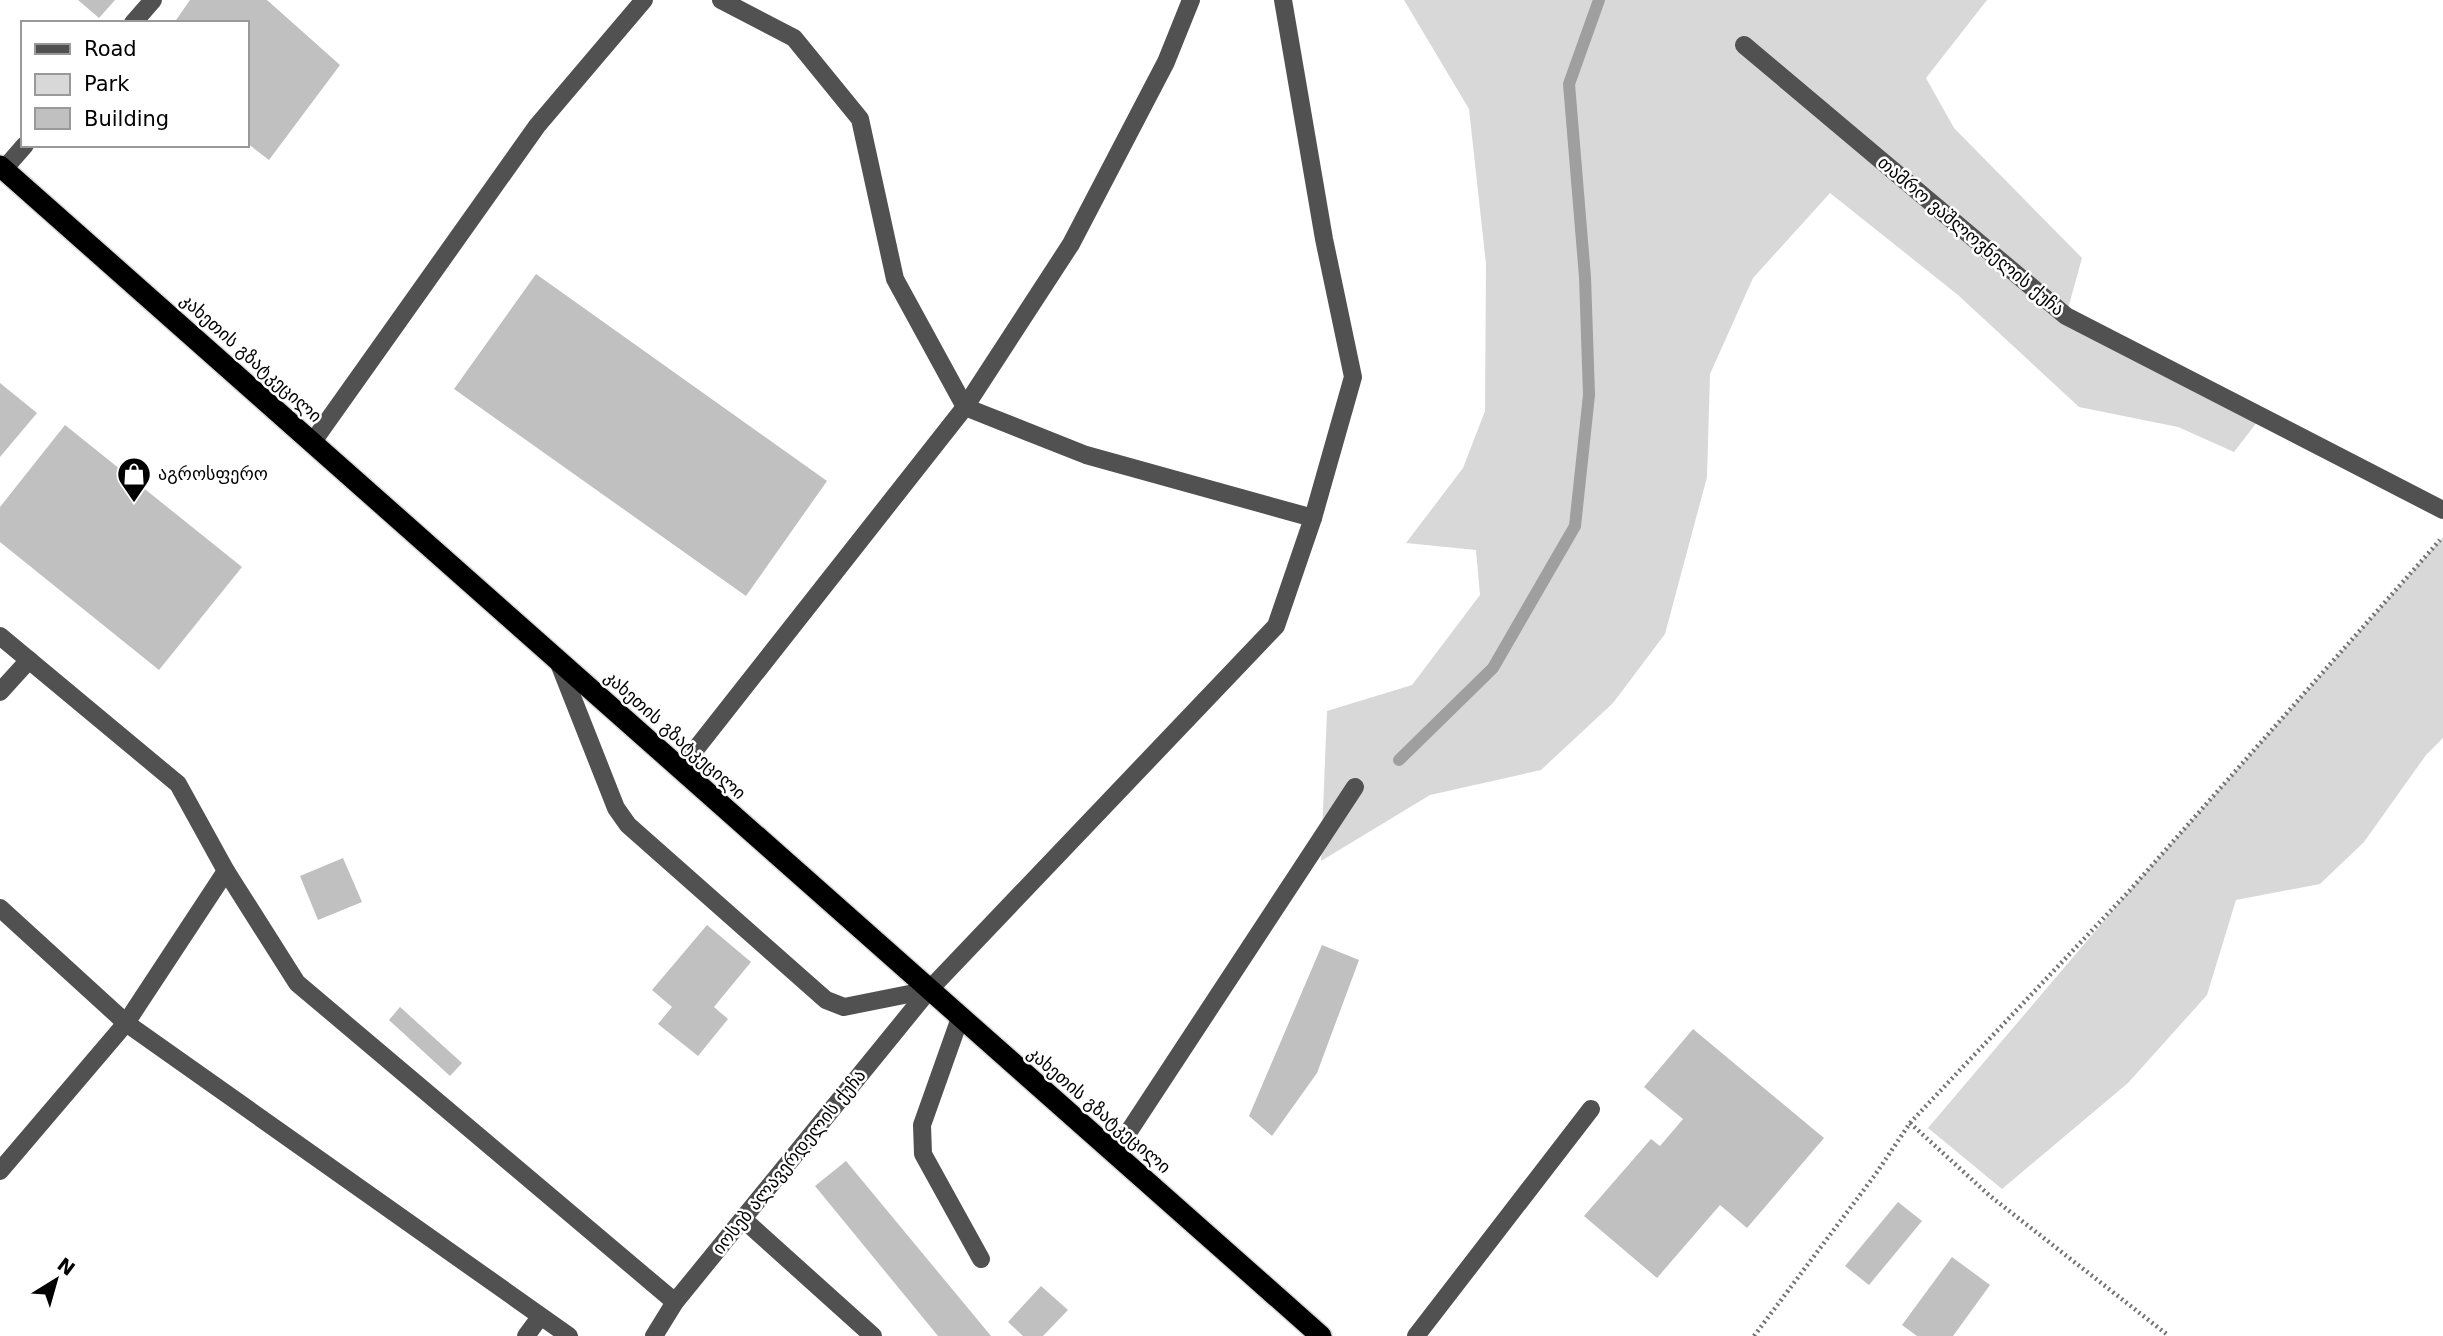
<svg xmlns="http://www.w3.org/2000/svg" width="2443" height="1336" viewBox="0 0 2443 1336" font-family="'DejaVu Sans','Noto Sans Georgian',sans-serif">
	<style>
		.green { fill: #d8d8d8 }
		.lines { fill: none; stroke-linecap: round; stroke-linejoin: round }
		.stream { stroke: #9f9f9f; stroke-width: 12 }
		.building { fill: #c0c0c0 }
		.highway-casing { stroke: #dbdbdb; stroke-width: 24 }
		.path { stroke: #737373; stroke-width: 4.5; stroke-dasharray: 2 3.5; stroke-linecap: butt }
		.minor { stroke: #515151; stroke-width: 18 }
		.highway { stroke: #000; stroke-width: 21 }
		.labels { text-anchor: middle; stroke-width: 5; stroke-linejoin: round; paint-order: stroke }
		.street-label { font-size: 18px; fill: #000; stroke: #fff }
		.poi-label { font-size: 18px; fill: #000; stroke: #fff; text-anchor: start }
	</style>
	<rect width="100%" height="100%" fill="#fff"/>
	<!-- green -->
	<g class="green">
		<polygon points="1404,0 1987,0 1926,78 1954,128 2082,258 2066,316 2261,417 2234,452 2178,427 2079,407 1958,295 1830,193 1753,278 1710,374 1707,477 1665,634 1613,703 1541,770 1430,795 1321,861 1327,711 1412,685 1480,595 1476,550 1406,543 1463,468 1485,411 1486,264 1469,109"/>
		<polygon points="2443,537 2443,738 2426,755 2364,842 2320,884 2236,900 2207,995 2128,1083 2002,1189 1928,1128 2131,889"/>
	</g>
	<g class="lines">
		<!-- stream -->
		<polyline class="stream" points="1399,760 1493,668 1575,526 1589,395 1585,277 1569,84 1599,0"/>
	</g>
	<!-- building -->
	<g class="building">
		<polygon points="78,0 115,0 99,18"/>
		<polygon points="190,0 267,0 340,65 269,160 247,143 247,23 174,23"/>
		<polygon points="536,274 827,481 746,596 454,389"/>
		<polygon points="0,383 37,413 0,457"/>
		<polygon points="65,425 242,567 159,670 0,542 0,507"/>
		<polygon points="343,858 362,902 318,920 300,876"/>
		<polygon points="707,925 751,962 714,1007 728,1019 698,1056 658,1024 672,1007 652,990"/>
		<polygon points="1322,945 1359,960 1317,1073 1272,1136 1249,1116"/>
		<polygon points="400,1007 462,1063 450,1076 389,1020"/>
		<polygon points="1693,1029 1824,1138 1747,1228 1720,1205 1657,1278 1584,1216 1651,1139 1660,1146 1683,1119 1644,1087"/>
		<polygon points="846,1161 991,1336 938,1336 815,1186"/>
		<polygon points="1898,1202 1922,1221 1869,1285 1845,1266"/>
		<polygon points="1952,1257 1990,1285 1953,1336 1917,1336 1902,1325"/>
		<polygon points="1041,1286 1068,1310 1043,1336 1023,1336 1008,1322"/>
	</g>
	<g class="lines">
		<!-- highway casing -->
		<g class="highway-casing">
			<polyline id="highway" points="0,166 1321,1336"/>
		</g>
		<!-- path -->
		<g class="path">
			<polyline points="1910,1123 1990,1196 2169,1336"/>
			<polyline points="1754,1336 1875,1175 1910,1123 2131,889 2440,540"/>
		</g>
		<!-- minor -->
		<g class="minor">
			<polyline points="721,0 794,38 860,119 895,279 965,407 1086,455 1313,518"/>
			<polyline points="133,23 153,0"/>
			<polyline points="1744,45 2066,316 2443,510"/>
			<polyline points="4,169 25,145"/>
			<polyline points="312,443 537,126 644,0"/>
			<polyline points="0,636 178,784 226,871 297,983 675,1302"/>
			<polyline points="558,661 616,808 628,825 826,1000 844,1007 929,990"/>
			<polyline points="0,692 29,660"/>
			<polyline points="680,769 965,407 1071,244 1166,62 1191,0"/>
			<polyline points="0,908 126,1023 569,1336"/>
			<polyline points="960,1018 922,1125 923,1154 981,1259"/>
			<polyline points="1114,1154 1355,787"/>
			<polyline points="0,1171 126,1023 226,871"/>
			<polyline points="743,1219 873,1336"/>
			<polyline points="526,1336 540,1317"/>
			<polyline points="654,1336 675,1302 929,990 1276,626 1313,518 1353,377 1324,239 1283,0"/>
			<polyline points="1416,1336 1591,1109"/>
		</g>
		<!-- highway -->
		<use href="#highway" class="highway"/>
	</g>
	<!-- icons -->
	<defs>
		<g id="shop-pin" transform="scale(1.75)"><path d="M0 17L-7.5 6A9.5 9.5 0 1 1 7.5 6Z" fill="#000" stroke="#fff"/><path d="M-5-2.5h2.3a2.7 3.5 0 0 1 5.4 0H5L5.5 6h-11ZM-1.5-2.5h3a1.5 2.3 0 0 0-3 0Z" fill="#fff"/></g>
	</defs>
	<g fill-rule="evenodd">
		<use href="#shop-pin" x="134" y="474"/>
	</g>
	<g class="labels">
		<!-- street labels -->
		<g class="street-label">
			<text transform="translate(1971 236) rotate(40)" y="6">თამრო ვაშლოვნელის ქუჩა</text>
			<text transform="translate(251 358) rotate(42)" y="6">კახეთის გზატკეცილი</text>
			<text transform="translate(675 735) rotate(42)" y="6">კახეთის გზატკეცილი</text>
			<text transform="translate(1099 1110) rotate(41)" y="6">კახეთის გზატკეცილი</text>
			<text transform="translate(789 1162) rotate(-51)" y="6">იოსებ ალავერდელის ქუჩა</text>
		</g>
		<!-- poi labels -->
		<g class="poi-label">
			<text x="158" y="480">აგროსფერო</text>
		</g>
	</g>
	<!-- legend -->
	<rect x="21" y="21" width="228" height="126" fill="#ffffff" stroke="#999999" stroke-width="2"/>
	<rect x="35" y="44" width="35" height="10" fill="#515151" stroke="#999999" stroke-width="2"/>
	<text x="84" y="56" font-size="21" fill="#000000">Road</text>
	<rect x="35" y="74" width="35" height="21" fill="#d8d8d8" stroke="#999999" stroke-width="2"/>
	<text x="84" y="91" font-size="21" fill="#000000">Park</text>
	<rect x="35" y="108" width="35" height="21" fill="#c0c0c0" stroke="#999999" stroke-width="2"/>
	<text x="84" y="126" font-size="21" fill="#000000">Building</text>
	<!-- north arrow -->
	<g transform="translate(56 1280) rotate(37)" stroke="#ffffff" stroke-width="5" paint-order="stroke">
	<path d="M0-5L12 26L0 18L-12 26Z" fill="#000000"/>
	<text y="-10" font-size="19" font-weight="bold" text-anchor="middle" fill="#000000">N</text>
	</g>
</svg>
